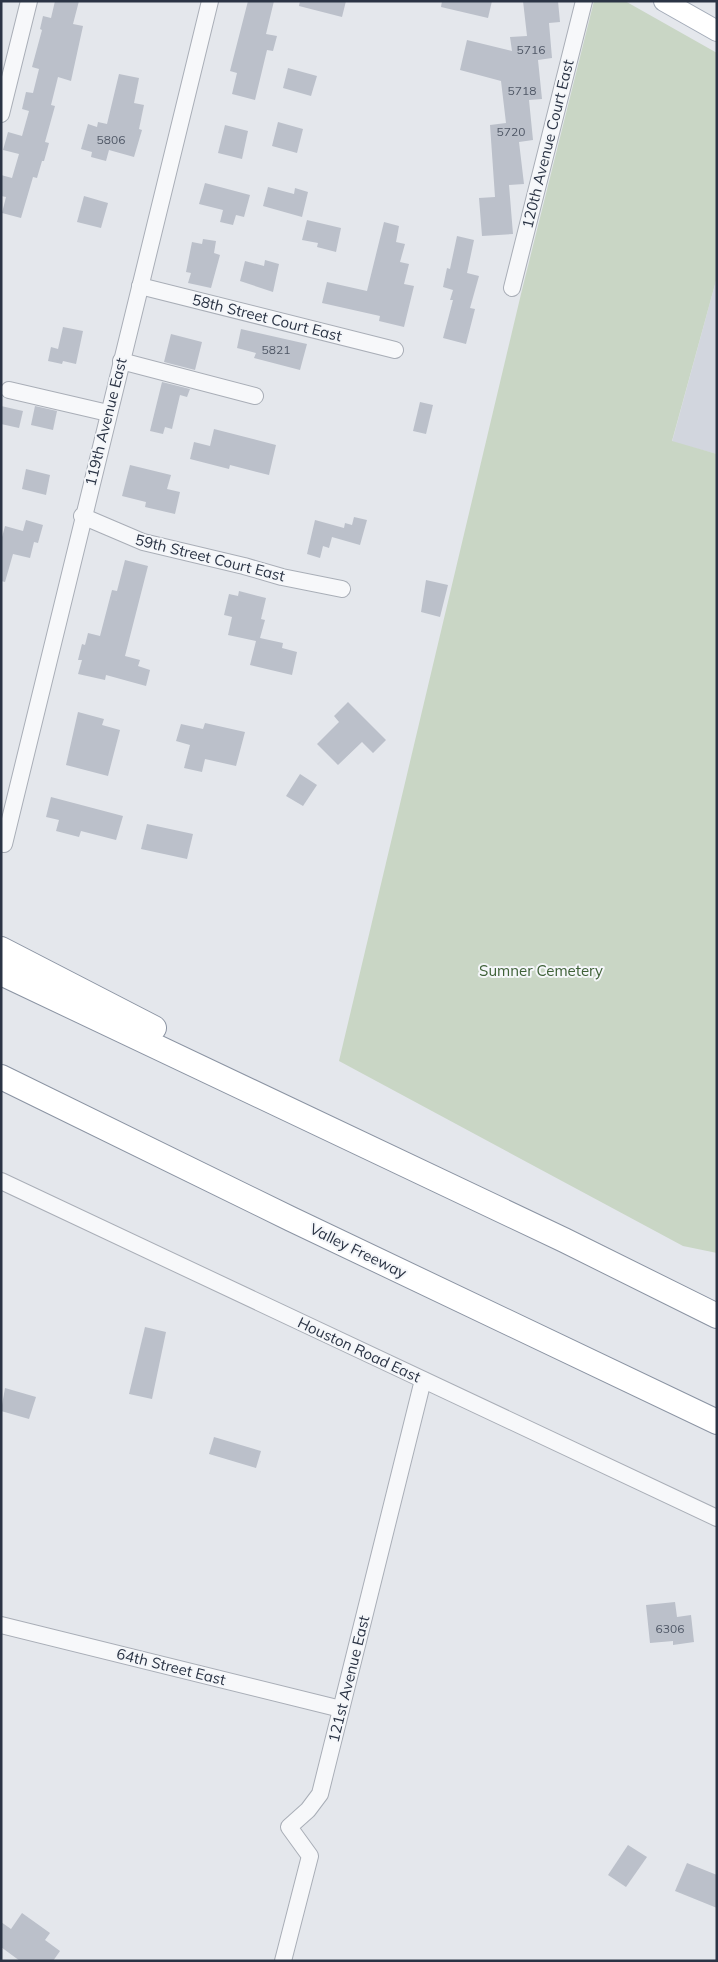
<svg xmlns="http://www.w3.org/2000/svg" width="718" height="1962" viewBox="0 0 718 1962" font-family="Mulish,sans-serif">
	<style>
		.built { fill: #d2d6de }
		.green { fill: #c9d6c5 }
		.building { fill: #bbc0ca }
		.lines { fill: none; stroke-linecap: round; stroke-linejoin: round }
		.minor-casing { stroke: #a9aeb7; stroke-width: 18 }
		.major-casing { stroke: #a3abb8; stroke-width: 22 }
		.highway-casing { stroke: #8b94a3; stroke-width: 26 }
		.minor { stroke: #f7f8fa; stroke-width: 16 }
		.major { stroke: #fff; stroke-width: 20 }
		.highway { stroke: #fff; stroke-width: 24 }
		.labels { text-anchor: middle; stroke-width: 4; stroke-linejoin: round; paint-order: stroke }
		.number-label { font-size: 12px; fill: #4f5766 }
		.street-label { font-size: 15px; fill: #2b3445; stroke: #f4f6f9 }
		.park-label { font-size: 15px; fill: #3f6138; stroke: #f4f6f9 }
	</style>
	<rect width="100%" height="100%" fill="#e4e7ec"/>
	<!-- built -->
	<polygon class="built" points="717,277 717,454 672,442"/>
	<!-- green -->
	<polygon class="green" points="594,1 625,1 717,53 717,277 672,441 717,454 717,1253 683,1246 339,1061 521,294"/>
	<!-- building -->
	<g class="building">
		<polygon points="55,1 79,1 73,24 83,26 71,81 58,77 51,105 55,106 45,142 49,143 44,161 42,161 37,178 33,177 21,218 2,213 6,197 1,196 1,175 12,178 19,154 3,150 8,132 22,136 29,111 22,109 26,92 33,93 39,69 32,67 42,30 40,29 43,16 51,18"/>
		<polygon points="248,1 274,1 266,34 277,36 273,51 267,50 255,100 232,94 237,73 230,71"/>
		<polygon points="300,1 346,1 342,17 299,6"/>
		<polygon points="442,1 492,1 488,18 441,7"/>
		<polygon points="523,1 558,1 560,22 549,23 552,58 538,60 542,99 529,100 533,140 519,142 524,184 509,185 513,234 482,236 479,198 495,197 490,125 506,123 501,81 460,70 467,40 512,51 510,37 527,36"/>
		<polygon points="288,68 317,76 311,96 283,88"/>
		<polygon points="119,74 139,78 134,103 144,105 139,129 142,130 134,157 109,150 106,161 91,157 92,152 81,149 88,124 97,127 98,122 107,124"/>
		<polygon points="278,122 303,129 297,153 272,146"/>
		<polygon points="225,125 248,131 242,159 218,153"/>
		<polygon points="205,183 250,195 244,217 236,215 233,225 220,222 223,210 199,204"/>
		<polygon points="268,187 294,194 295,188 308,192 302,217 263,206"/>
		<polygon points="84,196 108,203 101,228 77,222"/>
		<polygon points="307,220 341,228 336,252 317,247 318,243 302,240"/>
		<polygon points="384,222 399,226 396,242 405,244 400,262 409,264 404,284 414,286 404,327 379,321 380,316 322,303 327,282 367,291"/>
		<polygon points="457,236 474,240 467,273 479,276 470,308 475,309 466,344 443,338 453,300 450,300 453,290 443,287 447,268 450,269"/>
		<polygon points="203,239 216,241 214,253 220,255 211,288 188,283 191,273 186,272 192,242 202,244"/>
		<polygon points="265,260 279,264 273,292 240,281 245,261 264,266"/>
		<polygon points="63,327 83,331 76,364 63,361 62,364 48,361 51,347 58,349"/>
		<polygon points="241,329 307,344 300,370 254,358 256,353 237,348"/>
		<polygon points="171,334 202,342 195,370 164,362"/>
		<polygon points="162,382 190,389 187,397 180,395 172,429 165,427 163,434 150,431"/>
		<polygon points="420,402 433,405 426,434 413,431"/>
		<polygon points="1,406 23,411 19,428 1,424"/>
		<polygon points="35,406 57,411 53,430 31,425"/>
		<polygon points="214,429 276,445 269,475 230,465 229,469 190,459 194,442 210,446"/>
		<polygon points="130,465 171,475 167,489 180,492 175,514 145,507 146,502 122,496"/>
		<polygon points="26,469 50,475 46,495 22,489"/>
		<polygon points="354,517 367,520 360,545 332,537 329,548 323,546 320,558 307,554 315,520 344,528 345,523 352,525"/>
		<polygon points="26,520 43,525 38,543 34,542 30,558 13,554 5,582 1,581 1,541 5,526 23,531"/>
		<polygon points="125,560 148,566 125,656 140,660 138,666 150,670 146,686 106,675 105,680 78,674 82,660 78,660 82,644 85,645 88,633 100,636 112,590 117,591"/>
		<polygon points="426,580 448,585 440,617 421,612"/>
		<polygon points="239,591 266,598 261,619 265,620 260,638 283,643 282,648 297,652 292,675 250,665 256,641 228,635 232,617 224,615 229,594 238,596"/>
		<polygon points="348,702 386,740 373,753 362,742 338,765 317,744 339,722 334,716"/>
		<polygon points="78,712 104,719 102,725 120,730 108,776 66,765"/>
		<polygon points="205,723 245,732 236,766 205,759 202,772 184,768 190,745 176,741 181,724 203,729"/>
		<polygon points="300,774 317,785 303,806 286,796"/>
		<polygon points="51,797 123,816 116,840 81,831 79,837 56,831 59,820 46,817"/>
		<polygon points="147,824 193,834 187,859 141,849"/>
		<polygon points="145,1327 166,1332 152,1399 129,1394"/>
		<polygon points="5,1388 36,1397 29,1419 1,1411"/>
		<polygon points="214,1437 261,1451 256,1468 209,1454"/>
		<polygon points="675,1602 677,1617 691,1615 694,1642 673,1645 673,1641 650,1643 646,1605"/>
		<polygon points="628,1845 647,1857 626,1887 608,1875"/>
		<polygon points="687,1863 717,1875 717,1908 675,1891"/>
		<polygon points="22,1913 50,1933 45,1940 60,1951 53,1961 20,1961 1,1947 1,1922 11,1929"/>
	</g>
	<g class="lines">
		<!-- minor casing -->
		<g class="minor-casing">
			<g id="minor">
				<polyline points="1,114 29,1"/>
				<polyline points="140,286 395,350"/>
				<polyline points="512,288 584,1"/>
				<polyline points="121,361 255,396"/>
				<polyline points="9,390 108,413"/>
				<polyline points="82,516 143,542 244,566 282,577 342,589"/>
				<polyline points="4,844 210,1"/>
				<polyline points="1,1181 717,1518"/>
				<polyline points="1,1625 341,1709"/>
				<polyline points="283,1961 310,1856 289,1827 308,1810 320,1794 423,1380"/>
			</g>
		</g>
		<!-- major casing -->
		<g class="major-casing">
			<polyline id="major" points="664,1 717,31"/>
		</g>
		<!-- highway casing -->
		<g class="highway-casing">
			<g id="highway">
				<polyline points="1,949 154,1028"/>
				<polyline points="1,973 564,1240 717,1316"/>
				<polyline points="1,1077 291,1219 717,1422"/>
			</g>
		</g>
		<!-- minor -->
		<use href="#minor" class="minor"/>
		<!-- major -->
		<use href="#major" class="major"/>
		<!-- highway -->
		<use href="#highway" class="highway"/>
	</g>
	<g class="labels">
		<!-- number labels -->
		<g class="number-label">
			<text x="531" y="54">5716</text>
			<text x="522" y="95">5718</text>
			<text x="511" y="136">5720</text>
			<text x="111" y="144">5806</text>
			<text x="276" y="354">5821</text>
			<text x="670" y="1633">6306</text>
		</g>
		<!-- street labels -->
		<g class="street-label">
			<text transform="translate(548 144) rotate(-76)" y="5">120th Avenue Court East</text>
			<text transform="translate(267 318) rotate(14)" y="5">58th Street Court East</text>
			<text transform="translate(106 422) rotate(-76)" y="5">119th Avenue East</text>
			<text transform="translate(210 558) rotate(14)" y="5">59th Street Court East</text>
			<text transform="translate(358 1251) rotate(26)" y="5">Valley Freeway</text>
			<text transform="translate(359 1350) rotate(25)" y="5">Houston Road East</text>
			<text transform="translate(171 1667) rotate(14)" y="5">64th Street East</text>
			<text transform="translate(349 1679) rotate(-76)" y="5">121st Avenue East</text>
		</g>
		<!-- park labels -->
		<g class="park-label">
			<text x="541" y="976">Sumner Cemetery</text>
		</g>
	</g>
	<!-- border -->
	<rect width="718" height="1962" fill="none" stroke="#2b3445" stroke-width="5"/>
</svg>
